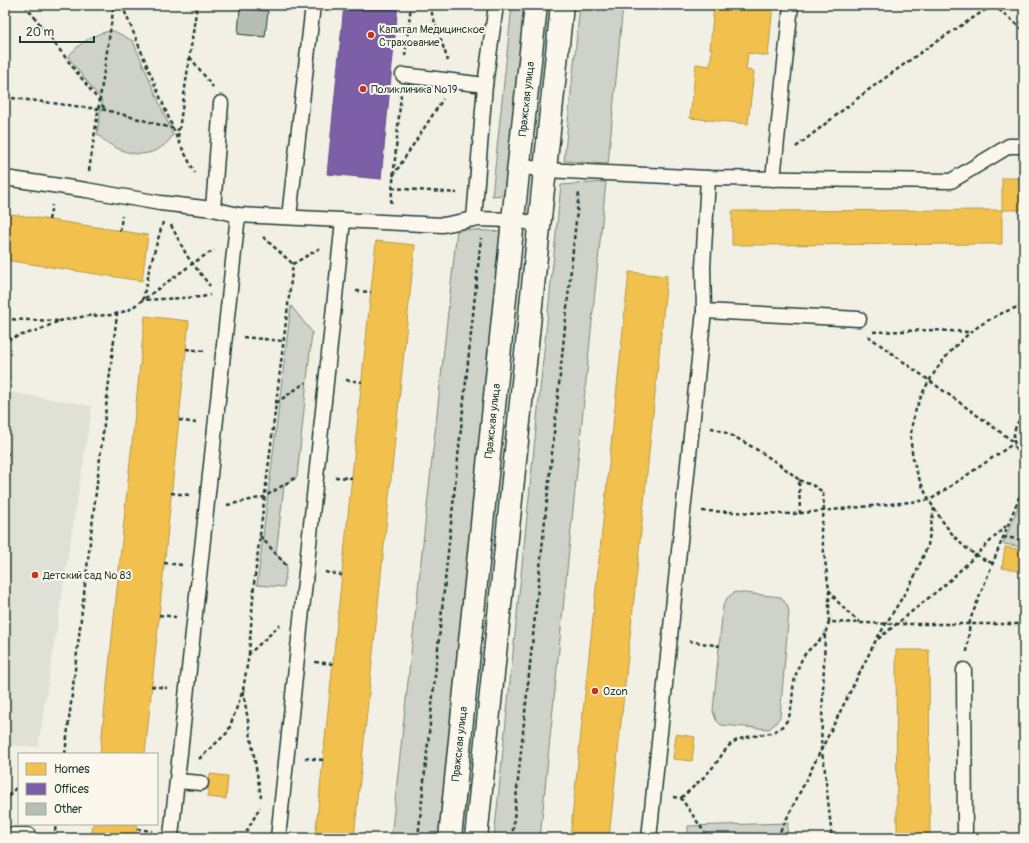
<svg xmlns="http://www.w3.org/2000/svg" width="1029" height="843" viewBox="0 0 1029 843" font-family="Pangolin,sans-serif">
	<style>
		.built { fill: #e0e1d6 }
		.green { fill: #cfd2c8; stroke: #77887e }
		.homes { fill: #f2c14e; stroke: #b39946 }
		.offices { fill: #7b5ea7; stroke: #5f5484 }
		.building { fill: #b7beb3; stroke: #1f3d34 }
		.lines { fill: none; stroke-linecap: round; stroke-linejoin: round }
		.lane-casing { stroke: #1f3d34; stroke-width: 17 }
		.street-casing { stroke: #1f3d34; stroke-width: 25 }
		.path { stroke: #1f3d34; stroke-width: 2.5; stroke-dasharray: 4 3; stroke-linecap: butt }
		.lane { stroke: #fbf7ec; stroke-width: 14 }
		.street { stroke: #fbf7ec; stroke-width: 22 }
		.poi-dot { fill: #c8321e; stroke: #fbf7ec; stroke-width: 1.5 }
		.labels { text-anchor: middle; stroke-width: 4; stroke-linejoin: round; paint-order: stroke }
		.poi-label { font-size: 11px; fill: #1f3d34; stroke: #fbf7ec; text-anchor: start }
		.street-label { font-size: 11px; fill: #1f3d34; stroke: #fbf7ec }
	</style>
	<rect width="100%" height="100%" fill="#f2f0e5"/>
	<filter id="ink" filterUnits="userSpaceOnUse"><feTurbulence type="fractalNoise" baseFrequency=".025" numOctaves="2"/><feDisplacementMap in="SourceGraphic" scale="8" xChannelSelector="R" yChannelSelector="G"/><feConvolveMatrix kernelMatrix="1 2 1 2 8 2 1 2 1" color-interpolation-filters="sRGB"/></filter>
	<g filter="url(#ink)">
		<!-- built -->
		<polygon class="built" points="5,391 92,406 38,747 5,745"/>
		<!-- green -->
		<g class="green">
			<polygon points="512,5 526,5 507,195 492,196"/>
			<polygon points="580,5 623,5 608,164 564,161"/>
			<path d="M 114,31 L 133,41 L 173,135 C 154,165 118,155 97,134 L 102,101 L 68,57 C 78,44 97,31 114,31 Z"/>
			<polygon points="606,182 540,838 494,838 561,185"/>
			<polygon points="457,229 503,232 440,838 391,838"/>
			<polygon points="291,306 312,332 297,477 284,486 276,554 287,565 284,587 257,585"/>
			<polygon points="1024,492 1024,547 1003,544"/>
			<polygon points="735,592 781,597 787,605 789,611 780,717 775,724 769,729 721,725 716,720 713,711 723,606 727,598"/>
			<polygon points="788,823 787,838 688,838 688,826"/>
		</g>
		<!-- homes -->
		<g class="homes">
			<polygon points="714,5 773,5 768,56 748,53 746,70 754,71 748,124 690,118 696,64 710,66 712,49 710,49"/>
			<rect x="1002" y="178" width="22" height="32"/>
			<polygon points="1002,210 1002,244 732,245 732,211"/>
			<polygon points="5,213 148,235 142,281 5,260"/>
			<polygon points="376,241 415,245 354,838 315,838"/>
			<polygon points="629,272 667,276 643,512 609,838 570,838"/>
			<polygon points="145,316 189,321 145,754 100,754"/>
			<polygon points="1005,547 1024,550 1024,572 1002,568"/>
			<polygon points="896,650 929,650 930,838 897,838"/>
			<polygon points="676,734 695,737 692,761 673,759"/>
			<polygon points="210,774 228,776 226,799 207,797"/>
			<polygon points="93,824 137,824 136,838 91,838"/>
		</g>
		<!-- offices -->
		<polygon class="offices" points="344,5 398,5 381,179 327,174"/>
		<!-- building -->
		<polygon class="building" points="240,8 268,11 265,37 238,34"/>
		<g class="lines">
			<!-- lane casing -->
			<g class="lane-casing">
				<g id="lane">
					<polyline points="403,75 485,85"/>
					<polyline points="518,166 545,170 708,178 951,181 1009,146 1024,146"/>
					<polyline points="5,178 86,190 160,203 213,209 238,215 443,225 474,219 513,220 539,224"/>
					<polyline points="773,179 791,5"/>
					<polyline points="213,209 221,103"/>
					<polyline points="289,217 313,5"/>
					<polyline points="474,219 485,85 496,5"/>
					<polyline points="704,311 859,319"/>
					<polyline points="964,670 965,838"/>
					<polyline points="177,781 201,783"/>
					<polyline points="5,835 28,835"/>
					<polyline points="171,836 238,215"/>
					<polyline points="278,838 343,221"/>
					<polyline points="649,838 704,311 703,267 708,178"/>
				</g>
			</g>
			<!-- street casing -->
			<g class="street-casing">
				<g id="street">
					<polyline points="450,838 513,220 536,5"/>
					<polyline points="476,838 562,5"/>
				</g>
			</g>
			<!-- path -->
			<g class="path">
				<polyline points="25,5 106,110"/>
				<polyline points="122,5 177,138 195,173"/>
				<polyline points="429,5 448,61"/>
				<polyline points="993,5 1024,30"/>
				<polyline points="405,56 411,5"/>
				<polyline points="190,57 213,87"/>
				<polyline points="5,97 106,110 179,130"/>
				<polyline points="178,137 197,5"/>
				<polyline points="796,147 867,91 931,45 993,5"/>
				<polyline points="89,171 114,5"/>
				<polyline points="393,176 443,99"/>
				<polyline points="392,188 457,193"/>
				<polyline points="391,203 401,94"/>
				<polyline points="49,220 52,205"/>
				<polyline points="163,222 149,270 147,284 144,293 143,300 202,297 210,295"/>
				<polyline points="171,225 187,256 210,286"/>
				<polyline points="120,231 122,216"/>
				<polyline points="263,237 293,264"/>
				<polyline points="356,291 371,292"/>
				<polyline points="5,319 59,321 39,330 5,340"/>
				<polyline points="59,321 87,316 112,315 129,310 199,259 214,250"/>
				<polyline points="873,332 933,330 970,332"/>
				<polyline points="868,336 1014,442"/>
				<polyline points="243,337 283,341"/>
				<polyline points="186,349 204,351"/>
				<polyline points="346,380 362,382"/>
				<polyline points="276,403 306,382"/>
				<path d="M 1024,415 C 1010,428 1011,447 1024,461"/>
				<polyline points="179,420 196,423"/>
				<path d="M 711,428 C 731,431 783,465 799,480 L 800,514"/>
				<polyline points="5,446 8,451 5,468"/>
				<polyline points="335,477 352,478"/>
				<polyline points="799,480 814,486 823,492 824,511 821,530 829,590 829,622 898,624 1024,624"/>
				<polyline points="171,493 189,495"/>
				<polyline points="227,505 264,497 295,478"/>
				<polyline points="702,511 792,514 930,500 1010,446 1015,446"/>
				<polyline points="260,536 286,565"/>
				<polyline points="1003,537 1024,540"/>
				<polyline points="164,563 182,565"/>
				<path d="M 992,563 C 964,551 954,538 937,513 C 923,492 910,462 911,436 C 912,395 949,345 982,324 C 995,316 1010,309 1024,305"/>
				<polyline points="325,572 342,575"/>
				<path d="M 829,590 C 838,603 847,613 860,622"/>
				<polyline points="159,615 176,617"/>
				<polyline points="829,622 825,634 821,750 824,762 832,838"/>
				<polyline points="878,639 947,583 1006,526"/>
				<polyline points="689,641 720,646"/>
				<polyline points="967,652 970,620 1024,485"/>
				<polyline points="249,654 254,584 293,264 320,248"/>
				<polyline points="315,662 333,664"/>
				<polyline points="151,686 167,688"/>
				<polyline points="243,691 261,797"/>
				<polyline points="65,754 117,314"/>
				<polyline points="305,758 323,760"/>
				<polyline points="199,759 228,732 243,690 249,654 280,625"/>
				<polyline points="673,797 681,798 705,833 705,838"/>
				<path d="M 681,798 C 692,788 703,779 712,768 C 719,761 723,751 731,744 C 747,731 772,741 786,722 C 794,711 791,692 795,678 C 797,670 801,659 806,653 C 812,646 820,641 825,634"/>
				<polyline points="5,802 9,795 19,785"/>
				<polyline points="137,829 152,831"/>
				<polyline points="705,833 710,838"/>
				<polyline points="54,838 56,824"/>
				<polyline points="243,838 260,807"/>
				<polyline points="418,838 481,238"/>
				<polyline points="512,838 579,192"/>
				<polyline points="777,838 876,640 913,580 928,545 934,508"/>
			</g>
			<!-- lane -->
			<use href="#lane" class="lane"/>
			<!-- street -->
			<use href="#street" class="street"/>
		</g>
	</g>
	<!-- markers -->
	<g class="poi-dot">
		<circle cx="371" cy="35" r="4"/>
		<circle cx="363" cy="89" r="4"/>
		<circle cx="35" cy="575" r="4"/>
		<circle cx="595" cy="691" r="4"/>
	</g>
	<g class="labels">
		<!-- poi labels -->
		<g class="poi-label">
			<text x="379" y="33">Капитал Медицинское<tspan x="379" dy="13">Страхование</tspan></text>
			<text x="371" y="93">Поликлиника №19</text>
			<text x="43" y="579">Детский сад № 83</text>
			<text x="603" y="695">Ozon</text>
		</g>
		<!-- street labels -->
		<g class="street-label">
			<text transform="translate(526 99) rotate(-84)" y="4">Пражская улица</text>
			<text transform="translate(492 421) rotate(-84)" y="4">Пражская улица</text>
			<text transform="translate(459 744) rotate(-84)" y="4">Пражская улица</text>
		</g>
	</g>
	<!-- margin -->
	<rect width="1029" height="843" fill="none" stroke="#fbf7ec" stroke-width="20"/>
	<rect x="10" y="10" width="1009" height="823" fill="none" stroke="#1f3d34" stroke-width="1.5" filter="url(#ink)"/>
	<!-- legend -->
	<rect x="18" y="753" width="140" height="72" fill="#fbf7ec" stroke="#a3ada2"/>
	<rect x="26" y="763" width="20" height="12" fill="#f2c14e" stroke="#a3ada2"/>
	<text x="54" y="773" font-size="12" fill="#1f3d34">Homes</text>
	<rect x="26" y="783" width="20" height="12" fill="#7b5ea7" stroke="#a3ada2"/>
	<text x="54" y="793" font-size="12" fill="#1f3d34">Offices</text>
	<rect x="26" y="803" width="20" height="12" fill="#b7beb3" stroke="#a3ada2"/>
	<text x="54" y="813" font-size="12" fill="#1f3d34">Other</text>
	<!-- scale -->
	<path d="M20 36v6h74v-6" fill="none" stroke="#1f3d34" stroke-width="2"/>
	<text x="26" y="36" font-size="12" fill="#1f3d34" stroke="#fbf7ec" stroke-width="3" paint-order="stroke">20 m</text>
</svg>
